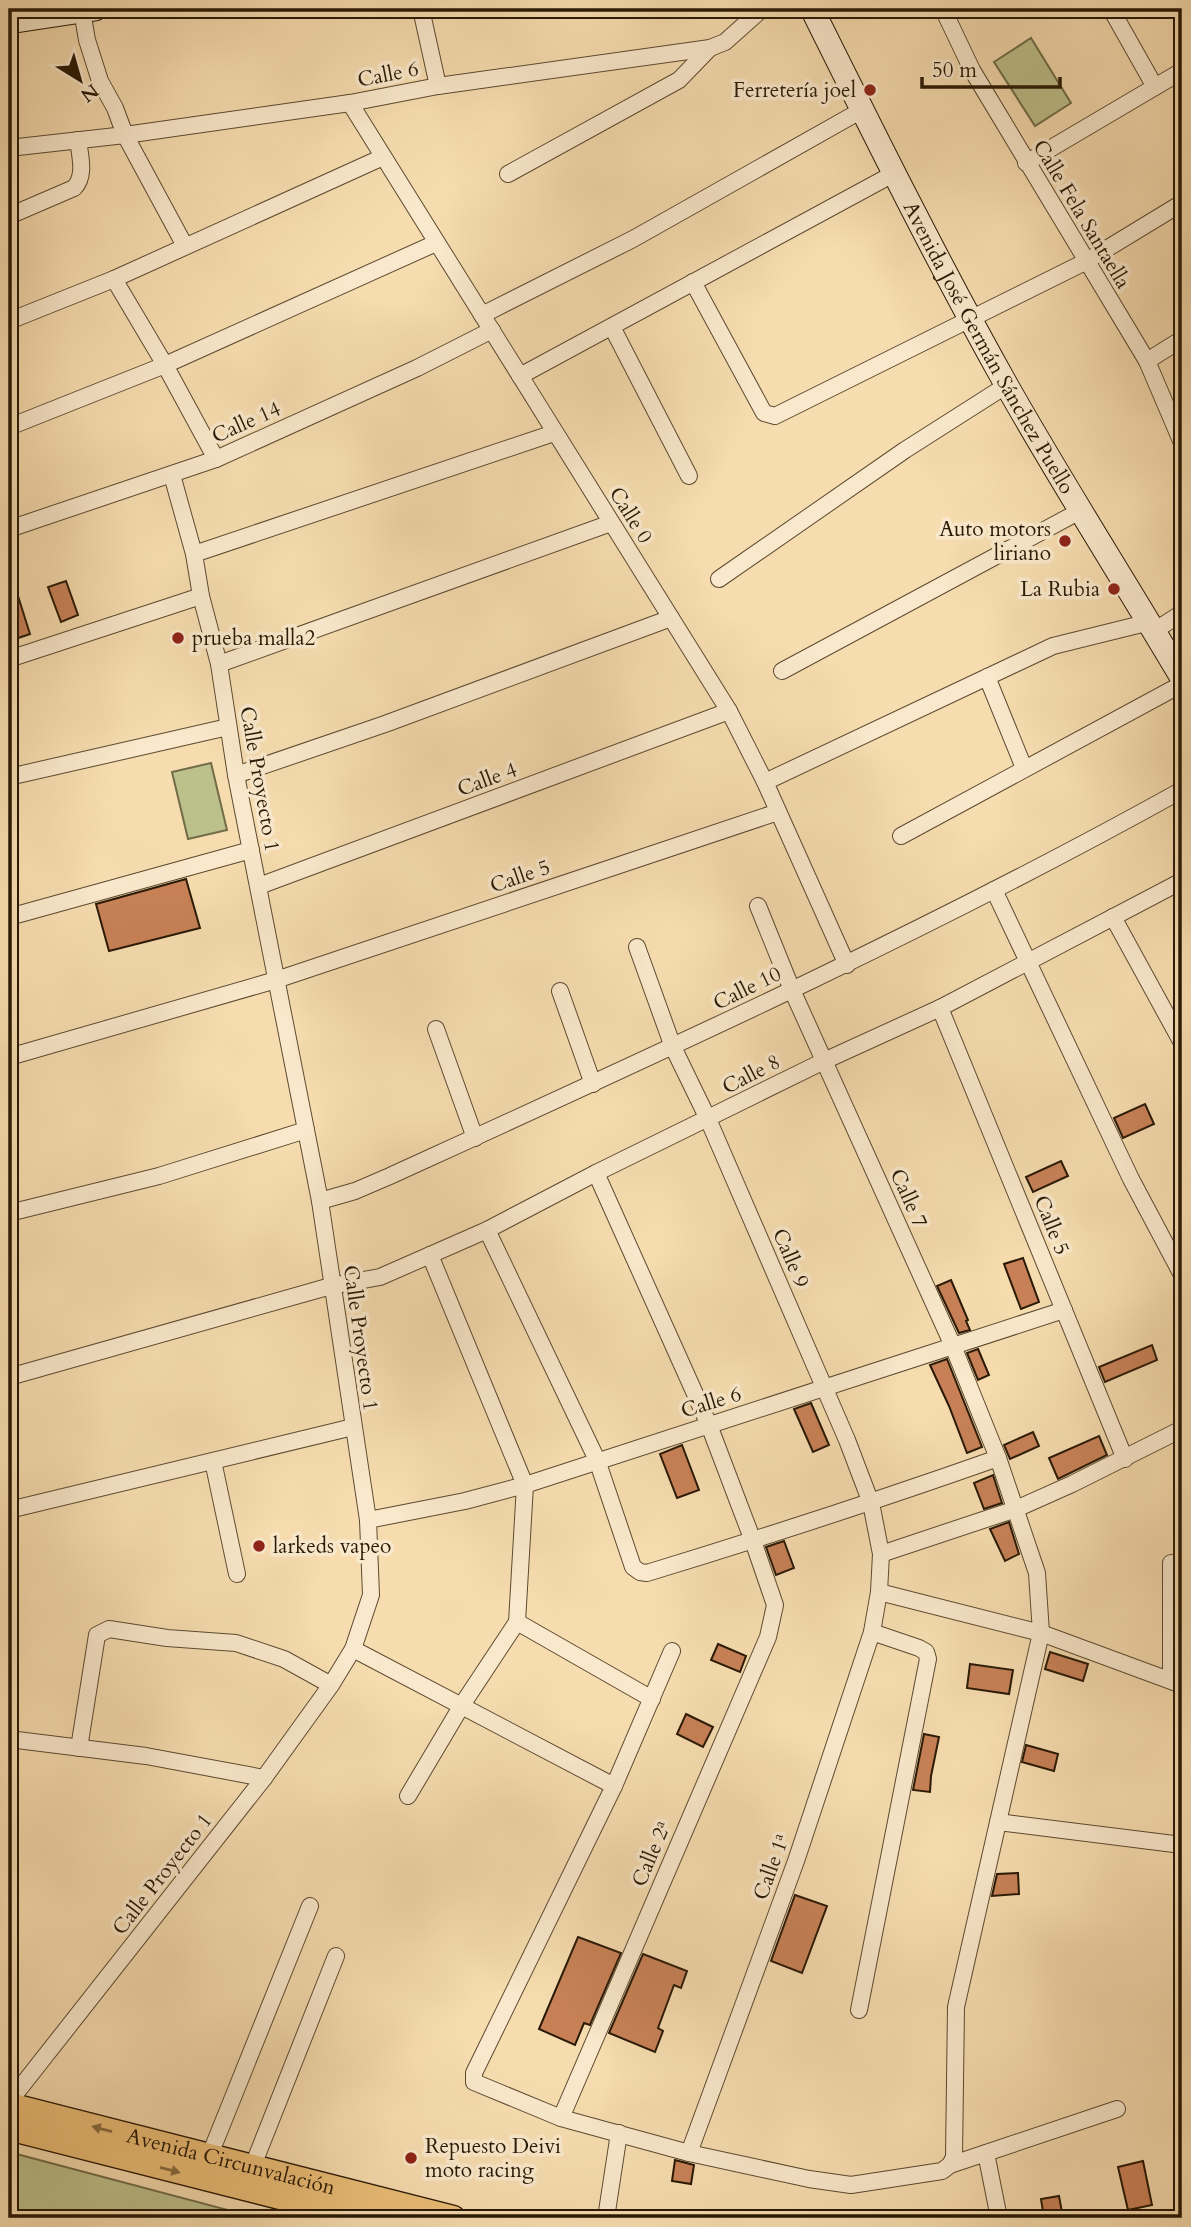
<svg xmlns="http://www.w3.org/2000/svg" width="1191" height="2227" viewBox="0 0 1191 2227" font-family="Cardo,serif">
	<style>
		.green { fill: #bcc08b; stroke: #726c48; stroke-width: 2 }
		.building { fill: #c88157; stroke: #291905; stroke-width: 2 }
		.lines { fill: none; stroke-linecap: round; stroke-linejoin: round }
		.street-casing { stroke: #5c4a30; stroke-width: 18 }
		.secondary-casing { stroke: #291905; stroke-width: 25 }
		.primary-casing { stroke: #291905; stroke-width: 27 }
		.street { stroke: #f9e8cb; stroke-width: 16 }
		.secondary { stroke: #f9e8cb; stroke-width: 23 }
		.primary { stroke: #ebbe78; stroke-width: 24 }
		.oneway { fill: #8a6c3e }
		.poi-dot { fill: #8f2418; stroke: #f9e8cb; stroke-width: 2.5 }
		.labels { text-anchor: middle; stroke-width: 7; stroke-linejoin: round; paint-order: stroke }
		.street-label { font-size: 21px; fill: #291905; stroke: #f9e8cb }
		.poi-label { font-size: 21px; fill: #291905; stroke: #f9e8cb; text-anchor: end }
	</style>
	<rect width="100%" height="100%" fill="#f6dcaf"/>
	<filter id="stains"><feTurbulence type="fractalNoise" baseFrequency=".00286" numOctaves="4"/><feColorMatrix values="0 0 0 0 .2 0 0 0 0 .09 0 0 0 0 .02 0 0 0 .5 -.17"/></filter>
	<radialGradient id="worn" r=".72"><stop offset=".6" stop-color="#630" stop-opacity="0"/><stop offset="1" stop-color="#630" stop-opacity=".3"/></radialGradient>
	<!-- green -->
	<g class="green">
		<polygon points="1031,38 1071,103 1035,126 994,62"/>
		<polygon points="211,763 227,830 188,839 172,772"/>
		<polygon points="9,2152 258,2218 9,2218"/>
	</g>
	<!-- building -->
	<g class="building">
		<polygon points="12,577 30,634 9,641 9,578"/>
		<polygon points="66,581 78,615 61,622 48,587"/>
		<polygon points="186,879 200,928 109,951 96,904"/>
		<polygon points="1145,1104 1154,1124 1123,1138 1114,1118"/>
		<polygon points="1061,1161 1068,1176 1033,1192 1026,1177"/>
		<polygon points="1023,1258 1039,1302 1021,1309 1004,1264"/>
		<polygon points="951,1280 968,1320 966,1321 970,1330 959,1333 937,1286"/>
		<polygon points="1152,1345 1157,1360 1105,1382 1099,1367"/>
		<polygon points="978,1349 989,1375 978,1380 967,1353"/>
		<polygon points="947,1359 982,1447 967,1453 949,1406 930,1365"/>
		<polygon points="811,1403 829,1445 813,1452 794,1409"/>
		<polygon points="1033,1432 1039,1446 1010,1459 1004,1445"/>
		<polygon points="1099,1436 1107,1455 1058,1479 1049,1458"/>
		<polygon points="682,1445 699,1490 677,1498 660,1454"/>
		<polygon points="993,1475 1002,1503 984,1509 974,1483"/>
		<polygon points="1009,1522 1019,1554 1005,1561 990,1529"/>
		<polygon points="784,1541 794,1568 776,1575 766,1547"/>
		<polygon points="718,1644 746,1656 740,1672 711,1660"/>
		<polygon points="1050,1652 1088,1664 1083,1681 1045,1669"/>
		<polygon points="970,1664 1013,1670 1009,1694 967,1688"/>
		<polygon points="686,1714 713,1727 703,1747 677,1734"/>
		<polygon points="924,1734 939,1737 931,1776 930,1792 913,1790"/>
		<polygon points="1026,1745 1058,1754 1054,1771 1022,1762"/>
		<polygon points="1018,1873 1019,1894 992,1896 997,1874"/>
		<polygon points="795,1895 827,1906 802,1973 771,1961"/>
		<polygon points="578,1937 621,1953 590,2025 584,2023 575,2045 539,2029"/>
		<polygon points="643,1954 687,1971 681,1988 674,1985 658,2028 663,2031 655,2052 609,2033"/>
		<polygon points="675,2160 694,2165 691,2184 672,2181"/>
		<polygon points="1143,2161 1152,2205 1128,2210 1118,2167"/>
		<polygon points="1059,2196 1063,2218 1044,2218 1041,2199"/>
	</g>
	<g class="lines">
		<!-- street casing -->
		<g class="street-casing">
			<g id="street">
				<polyline points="421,9 438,86"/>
				<polyline points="943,9 972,70 1147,361 1182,443"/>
				<polyline points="1111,9 1155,87"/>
				<polyline points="82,11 87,40 100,81 115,108 125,135 185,246"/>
				<polyline points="350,103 729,711 765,782 847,965"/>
				<polyline points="9,148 125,135 350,103 438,86 710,48 725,42 762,9"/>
				<polyline points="1026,163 1182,71"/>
				<polyline points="508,174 679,80 710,48"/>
				<path d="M 9,216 L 74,188 C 86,176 80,156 78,140"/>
				<polyline points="114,279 165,365 216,459"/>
				<polyline points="693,282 764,413 775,416 1085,262 1182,203"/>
				<polyline points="482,315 633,239 862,110"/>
				<polyline points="9,321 114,279 383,157"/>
				<polyline points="612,327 689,476"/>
				<polyline points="1147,361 1182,339"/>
				<polyline points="520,376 895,173"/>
				<polyline points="9,427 165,365 436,243"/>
				<polyline points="9,529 216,459 417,368 492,330"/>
				<polyline points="194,554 554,433"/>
				<polyline points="719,579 905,450 1007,385"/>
				<polyline points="1154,631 1182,613"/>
				<polyline points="9,659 201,596"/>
				<polyline points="219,664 611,523"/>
				<polyline points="782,671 1080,511"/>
				<polyline points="987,677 1024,768"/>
				<polyline points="236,775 385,724 671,618"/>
				<polyline points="9,777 228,727"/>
				<polyline points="765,782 1053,646 1150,622"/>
				<polyline points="901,836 1182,684"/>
				<polyline points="259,886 729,711"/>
				<polyline points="994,890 1131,1179 1182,1275"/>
				<polyline points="758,906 792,990 953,1346 998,1458 1037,1573 1041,1633 956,2007 954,2157 950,2165"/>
				<polyline points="9,917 251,850"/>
				<polyline points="1113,917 1182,1043"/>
				<polyline points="637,947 673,1047 708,1119 847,1440 871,1503 881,1554 879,1592 872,1632 796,1861 689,2153"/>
				<polyline points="560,991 593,1084"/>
				<polyline points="940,1008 1125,1459"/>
				<polyline points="436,1029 475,1138"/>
				<polyline points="9,1057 276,980 778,812"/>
				<path d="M 320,1201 L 355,1191 L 390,1176 C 657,1054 925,933 1182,790"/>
				<polyline points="9,1213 159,1176 306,1130"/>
				<path d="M 487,1230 L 597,1460 L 633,1567 L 640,1572 L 647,1573 C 765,1537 882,1499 998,1458"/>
				<polyline points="9,1377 331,1286 380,1277 487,1230 596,1173 824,1061 940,1008 1182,881"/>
				<polyline points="213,1461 237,1574"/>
				<polyline points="9,1510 353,1427"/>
				<polyline points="368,1520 465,1501 525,1485 1064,1310"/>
				<polyline points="881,1554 1016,1509 1072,1484 1182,1429"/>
				<polyline points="879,1592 1041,1633 1182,1685"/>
				<polyline points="517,1622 652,1699"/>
				<polyline points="353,1649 614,1786"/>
				<polyline points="672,1651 614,1786 474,2073 474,2082 561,2118 689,2153 809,2179 851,2185 942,2171 950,2165 1117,2109"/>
				<polyline points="1171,1679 1171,1563"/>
				<polyline points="9,1739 146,1756 264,1778"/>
				<polyline points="79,1748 97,1635 109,1629 167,1638 236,1643 284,1659 331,1685"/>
				<polyline points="408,1796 462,1705 517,1622 525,1485 430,1255"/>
				<polyline points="998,1822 1182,1845"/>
				<polyline points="859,2010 928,1659 926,1652 919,1648 872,1632"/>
				<polyline points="9,2102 264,1778 331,1685 353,1649 371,1595 368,1520 320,1201 236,775 219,664 201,596 194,554 172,475"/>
				<polyline points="561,2118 768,1637 775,1605 753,1541 709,1425 596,1173"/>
				<polyline points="986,2153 999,2218"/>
				<polyline points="209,2157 310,1906"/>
				<polyline points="252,2168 336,1956"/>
				<polyline points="606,2218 619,2133"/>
			</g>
		</g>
		<!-- secondary casing -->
		<g class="secondary-casing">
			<g id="secondary">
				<path id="s1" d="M 812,9 C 875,136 938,263 1007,386 C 1063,485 1124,580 1182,678"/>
				<polyline points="9,22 95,9"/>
			</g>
		</g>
		<!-- primary casing -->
		<g class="primary-casing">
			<g id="primary">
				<path id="s2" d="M 9,2105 L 453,2218"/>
				<polyline points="9,2128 363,2218"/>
			</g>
		</g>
		<!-- street -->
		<use href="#street" class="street"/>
		<!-- secondary -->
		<use href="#secondary" class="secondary"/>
		<!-- primary -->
		<use href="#primary" class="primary"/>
	</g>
	<!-- one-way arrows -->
	<defs><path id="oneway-solid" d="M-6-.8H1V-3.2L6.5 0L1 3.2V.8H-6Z" transform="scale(1.75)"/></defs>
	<g class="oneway">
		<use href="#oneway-solid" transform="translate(102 2129) rotate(-165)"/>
		<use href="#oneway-solid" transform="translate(170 2170) rotate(15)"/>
	</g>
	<!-- markers -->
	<g class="poi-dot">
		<circle cx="870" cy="90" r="7"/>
		<circle cx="1065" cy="541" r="7"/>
		<circle cx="1114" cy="589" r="7"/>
		<circle cx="178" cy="638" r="7"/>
		<circle cx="259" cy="1546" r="7"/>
		<circle cx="411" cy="2158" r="7"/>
	</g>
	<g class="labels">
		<!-- street labels -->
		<g class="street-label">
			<text transform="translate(388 74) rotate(-11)" y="7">Calle 6</text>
			<text transform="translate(1082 214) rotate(59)" y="7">Calle Fela Santaella</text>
			<text dy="7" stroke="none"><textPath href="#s1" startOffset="382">Avenida José Germán Sánchez Puello</textPath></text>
			<text transform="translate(246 422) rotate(-24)" y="7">Calle 14</text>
			<text transform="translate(631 515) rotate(58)" y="7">Calle 0</text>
			<text transform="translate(260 779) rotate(80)" y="7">Calle Proyecto 1</text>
			<text transform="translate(487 779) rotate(-20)" y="7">Calle 4</text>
			<text transform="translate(520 876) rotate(-19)" y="7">Calle 5</text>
			<text transform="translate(747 988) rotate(-26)" y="7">Calle 10</text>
			<text transform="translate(751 1074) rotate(-27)" y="7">Calle 8</text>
			<text transform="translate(909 1198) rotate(66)" y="7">Calle 7</text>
			<text transform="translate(1052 1225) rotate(68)" y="7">Calle 5</text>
			<text transform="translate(791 1258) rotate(67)" y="7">Calle 9</text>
			<text transform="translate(361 1338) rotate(82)" y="7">Calle Proyecto 1</text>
			<text transform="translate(711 1402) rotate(-17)" y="7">Calle 6</text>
			<text transform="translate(651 1854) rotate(-67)" y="7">Calle 2ª</text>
			<text transform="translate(771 1867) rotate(-70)" y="7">Calle 1ª</text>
			<text transform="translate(162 1874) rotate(-52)" y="7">Calle Proyecto 1</text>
			<text dy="7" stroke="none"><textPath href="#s2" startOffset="229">Avenida Circunvalación</textPath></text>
		</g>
		<!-- poi labels -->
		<g class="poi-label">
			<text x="856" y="97">Ferretería joel</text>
			<text x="1051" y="536">Auto motors<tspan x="1051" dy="24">liriano</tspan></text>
			<text x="1100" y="596">La Rubia</text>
			<text x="192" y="645" text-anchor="start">prueba malla2</text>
			<text x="273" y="1553" text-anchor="start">larkeds vapeo</text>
			<text x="425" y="2153" text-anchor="start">Repuesto Deivi<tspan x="425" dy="24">moto racing</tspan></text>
		</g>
	</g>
	<!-- margin -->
	<rect width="1191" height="2227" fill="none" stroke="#f6dcaf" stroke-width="35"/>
	<rect x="10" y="10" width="1170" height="2206" fill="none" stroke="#291905" stroke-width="3.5"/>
	<rect x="18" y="18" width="1156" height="2192" fill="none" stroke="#291905" stroke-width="2"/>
	<!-- north arrow -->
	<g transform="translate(80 80) rotate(143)" stroke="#f9e8cb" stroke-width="5" paint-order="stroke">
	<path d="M0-5L12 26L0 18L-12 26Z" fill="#291905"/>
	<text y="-10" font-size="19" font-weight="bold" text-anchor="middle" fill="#291905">N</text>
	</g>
	<!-- scale -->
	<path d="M922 77v10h138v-10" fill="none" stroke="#291905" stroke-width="3.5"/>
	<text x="932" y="77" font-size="21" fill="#291905" stroke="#f9e8cb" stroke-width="5" paint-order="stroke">50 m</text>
	<rect width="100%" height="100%" filter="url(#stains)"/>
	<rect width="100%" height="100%" fill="url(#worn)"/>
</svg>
